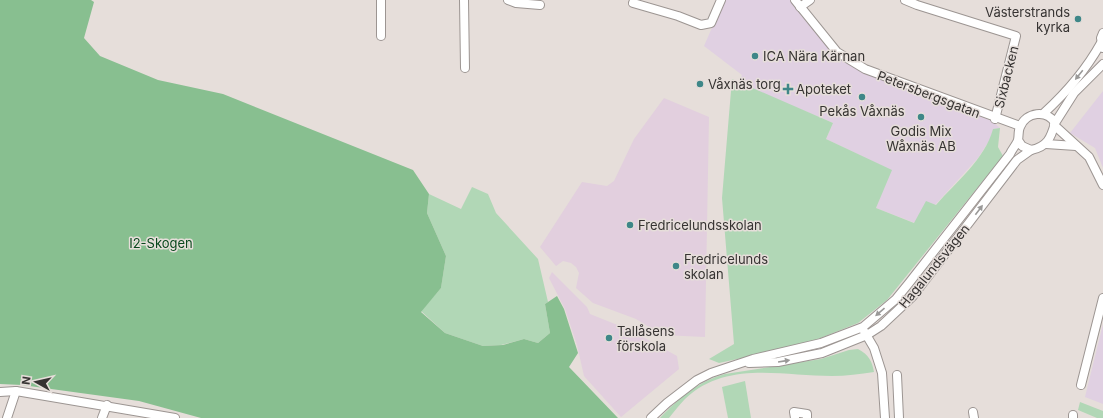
<svg xmlns="http://www.w3.org/2000/svg" width="1103" height="418" viewBox="0 0 1103 418" font-family="Inter,sans-serif">
	<style>
		.commercial { fill: #e0d0e2 }
		.education { fill: #e2cfde }
		.green { fill: #b1d7b6 }
		.forest { fill: #88bf90 }
		.lines { fill: none; stroke-linecap: round; stroke-linejoin: round }
		.minor-casing { stroke: #9c9592; stroke-width: 10 }
		.minor { stroke: #fff; stroke-width: 8 }
		.oneway { fill: #9a9998 }
		.poi-dot { fill: #3e8788; stroke: #e6deda; stroke-width: 1.5 }
		.labels { text-anchor: middle; stroke-width: 3; stroke-linejoin: round; paint-order: stroke }
		.poi-label { font-size: 13px; fill: #363332; stroke: #e6deda; text-anchor: start }
		.street-label { font-size: 13px; fill: #363332; stroke: #e6deda }
		.park-label { font-size: 13px; fill: #09491d; stroke: #e6deda }
	</style>
	<rect width="100%" height="100%" fill="#e6deda"/>
	<!-- commercial -->
	<g class="commercial">
		<polygon points="724,0 792,0 835,56 861,71 992,121 1000,128 993,129 991,138 978,158 935,205 926,202 915,223 876,208 891,170 826,139 833,123 739,83 742,75 704,46"/>
		<polygon points="1103,91 1103,168 1095,148 1070,133"/>
		<polygon points="1103,324 1103,404 1085,397"/>
	</g>
	<!-- education -->
	<g class="education">
		<polygon points="664,98 709,117 705,337 662,335 636,319 593,303 576,288 579,273 576,267 571,263 563,261 556,266 540,247 582,182 607,186 614,181 634,139"/>
		<polygon points="552,272 587,307 590,314 630,330 677,356 679,369 621,417 584,376 577,345 565,309 549,278"/>
	</g>
	<!-- green -->
	<g class="green">
		<path d="M 732,79 L 833,123 L 826,139 L 892,170 L 876,208 L 914,223 L 926,201 L 936,205 C 956,182 985,159 993,129 L 1000,128 L 998,147 L 1003,156 L 887,300 L 858,323 L 813,341 L 779,350 L 719,363 L 709,359 L 734,344 L 722,198 Z"/>
		<polygon points="472,187 488,194 496,213 538,259 548,302 545,304 550,333 538,343 524,339 501,345 483,346 445,333 421,311 441,288 446,256 427,213 429,194 461,209"/>
		<path d="M 858,349 C 869,355 872,361 874,372 C 860,374 846,376 832,376 C 782,376 726,360 685,399 C 679,405 674,412 669,418 L 660,418 C 679,398 699,381 725,374 L 821,359 L 849,350 Z"/>
		<polygon points="745,381 751,418 728,418 722,387"/>
		<polygon points="1080,402 1103,411 1103,418 1097,418 1078,410"/>
	</g>
	<!-- forest -->
	<polygon class="forest" points="0,0 91,0 94,2 84,38 100,56 158,80 223,94 413,170 429,194 427,213 446,256 441,288 421,312 445,333 483,346 503,345 524,339 538,343 550,333 545,304 557,296 564,309 578,353 569,367 618,418 201,418 139,401 22,385 0,384"/>
	<g class="lines">
		<!-- minor casing -->
		<g class="minor-casing">
			<g id="minor">
				<polyline points="381,0 381,36"/>
				<polyline points="464,0 465,68"/>
				<polyline points="508,0 516,3 540,5"/>
				<polyline points="795,0 837,52 865,69 1020,126"/>
				<polyline points="905,0 917,5 1016,36 995,119"/>
				<polyline points="633,3 678,16 701,25 711,23 721,0"/>
				<polyline points="800,7 810,0"/>
				<polyline points="1103,48 1101,38 1103,33"/>
				<path d="M 1044,113 C 1066,93 1086,70 1101,43"/>
				<polyline points="1055,123 1074,93 1103,64"/>
				<polyline points="1054,125 1089,157 1103,185"/>
				<polyline points="1046,144 1076,146"/>
				<polyline points="864,331 874,348 882,373 885,418"/>
				<polyline points="749,363 778,362 822,353 867,335 881,326 913,296 1017,160 1031,150"/>
				<polyline points="897,375 899,418"/>
				<polyline points="1081,385 1103,298"/>
				<polyline points="0,392 16,391 175,418"/>
				<polyline points="973,412 974,418"/>
				<polyline points="7,418 16,391"/>
				<polyline points="102,418 107,405"/>
				<path d="M 651,418 L 667,403 L 697,380 L 711,373 L 753,359 L 821,343 L 863,327 L 896,299 L 909,283 L 1010,154 C 1012,149 1017,144 1018,140 C 1019,136 1018,131 1020,127 C 1026,112 1047,109 1055,123 C 1051,138 1047,147 1031,150 L 1022,146 L 1018,140"/>
				<polyline points="795,418 794,412 807,414 807,418"/>
				<polyline points="1073,418 1073,415"/>
			</g>
		</g>
		<!-- minor -->
		<use href="#minor" class="minor"/>
	</g>
	<!-- one-way arrows -->
	<defs><path id="oneway-solid" d="M-6-.8H1V-3.2L6.5 0L1 3.2V.8H-6Z"/></defs>
	<g class="oneway">
		<use href="#oneway-solid" transform="translate(1079 75) rotate(129)"/>
		<use href="#oneway-solid" transform="translate(979 210) rotate(-53)"/>
		<use href="#oneway-solid" transform="translate(880 312) rotate(139)"/>
		<use href="#oneway-solid" transform="translate(784 361) rotate(-9)"/>
	</g>
	<!-- markers -->
	<g class="poi-dot">
		<circle cx="1078" cy="19" r="4"/>
		<circle cx="755" cy="56" r="4"/>
		<circle cx="700" cy="84" r="4"/>
		<path d="M786 83h4v4h4v4h-4v4h-4v-4h-4v-4h4z"/>
		<circle cx="862" cy="97" r="4"/>
		<circle cx="921" cy="117" r="4"/>
		<circle cx="630" cy="225" r="4"/>
		<circle cx="676" cy="266" r="4"/>
		<circle cx="609" cy="338" r="4"/>
	</g>
	<g class="labels">
		<!-- poi labels -->
		<g class="poi-label">
			<text x="1070" y="17" text-anchor="end">Västerstrands<tspan x="1070" dy="15">kyrka</tspan></text>
			<text x="763" y="61">ICA Nära Kärnan</text>
			<text x="708" y="89">Våxnäs torg</text>
			<text x="796" y="94">Apoteket</text>
			<text x="862" y="116" text-anchor="middle">Pekås Våxnäs</text>
			<text x="921" y="136" text-anchor="middle">Godis Mix<tspan x="921" dy="15">Wåxnäs AB</tspan></text>
			<text x="638" y="230">Fredricelundsskolan</text>
			<text x="684" y="264">Fredricelunds<tspan x="684" dy="15">skolan</tspan></text>
			<text x="617" y="336">Tallåsens<tspan x="617" dy="15">förskola</tspan></text>
		</g>
		<!-- street labels -->
		<g class="street-label">
			<text transform="translate(1006 77) rotate(-76)" y="5">Sixbacken</text>
			<text transform="translate(929 94) rotate(21)" y="5">Petersbergsgatan</text>
			<text transform="translate(934 266) rotate(-51)" y="5">Hagalundsvägen</text>
		</g>
		<!-- park labels -->
		<g class="park-label">
			<text x="161" y="248">I2-Skogen</text>
		</g>
	</g>
	<!-- north arrow -->
	<g transform="translate(36 382) rotate(278)" stroke="#e6deda" stroke-width="3" paint-order="stroke">
	<path d="M0-3L7 15L0 10L-7 15Z" fill="#363332"/>
	<text y="-6" font-size="11" font-weight="bold" text-anchor="middle" fill="#363332">N</text>
	</g>
</svg>
